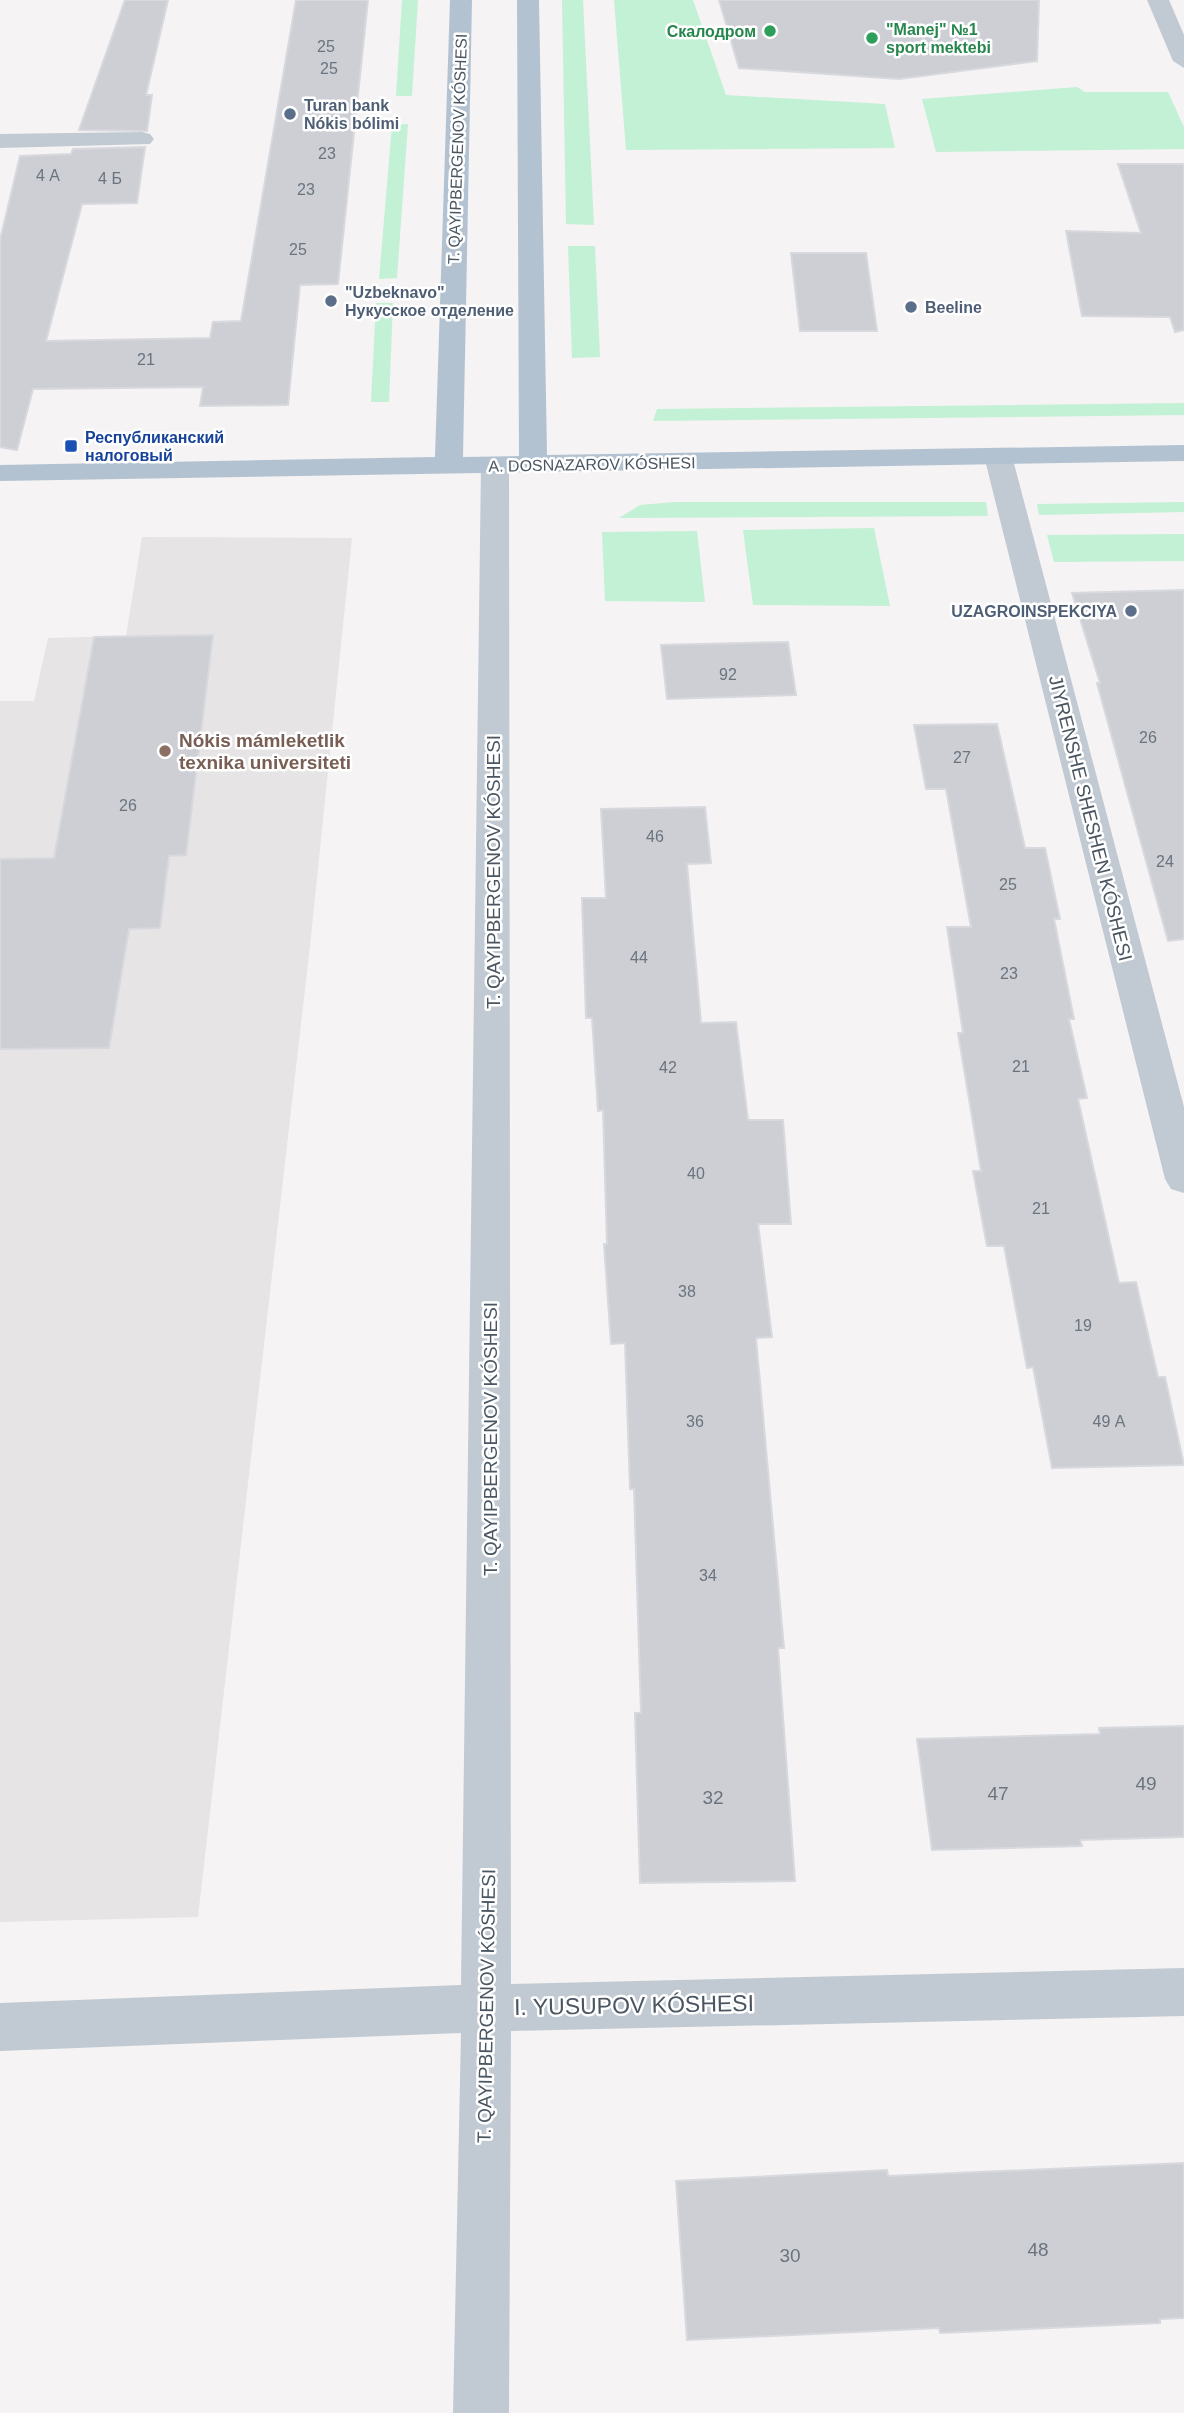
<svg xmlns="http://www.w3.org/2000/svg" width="1184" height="2413" viewBox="0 0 1184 2413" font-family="Helvetica,sans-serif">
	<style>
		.education { fill: #e6e4e5 }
		.green { fill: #c3f1d5 }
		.building { fill: #cdcfd5; stroke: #d7d9de; stroke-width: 2 }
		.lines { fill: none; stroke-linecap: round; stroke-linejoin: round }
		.minor { fill: #c1cad2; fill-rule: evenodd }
		.major { fill: #b3c2d1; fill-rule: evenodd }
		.leisure-dot { fill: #2e9e5b; stroke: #fff; stroke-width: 2.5 }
		.service-dot { fill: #5c6f8a; stroke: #fff; stroke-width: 2.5 }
		.transit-dot { fill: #1a4fb4; stroke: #fff; stroke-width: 2.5 }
		.education-dot { fill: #8d6e63; stroke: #fff; stroke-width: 2.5 }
		.labels { text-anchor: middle; stroke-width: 5; stroke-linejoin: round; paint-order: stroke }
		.far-leisure-label { font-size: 16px; font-weight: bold; fill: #27864d; stroke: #fff; text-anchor: start }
		.number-label { font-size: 16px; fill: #6b747e }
		.far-service-label { font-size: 16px; font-weight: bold; fill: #4e5e75; stroke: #fff; text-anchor: start }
		.far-street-label { font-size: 16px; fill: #4a5661; stroke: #fff }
		.far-transit-label { font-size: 16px; font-weight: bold; fill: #164399; stroke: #fff; text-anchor: start }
		.education-label { font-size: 19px; font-weight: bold; fill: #785e54; stroke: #fff; text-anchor: start }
		.street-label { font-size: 19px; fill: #4a5661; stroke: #fff }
		.near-number-label { font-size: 19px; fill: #6b747e }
		.near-street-label { font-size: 23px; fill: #4a5661; stroke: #fff }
	</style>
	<rect width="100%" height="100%" fill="#f5f3f3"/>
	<!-- education -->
	<polygon class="education" points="142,537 352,538 310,946 198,1917 0,1922 0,701 34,701 48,638 126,636"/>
	<!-- green -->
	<g class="green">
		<polygon points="402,0 418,0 412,96 396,96"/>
		<polygon points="562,0 583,0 594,225 566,224"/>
		<polygon points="614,0 693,0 726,95 885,104 895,148 626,150"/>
		<polygon points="1077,87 1085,92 1168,92 1184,127 1184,149 936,152 922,99"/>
		<polygon points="408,124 397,278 379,279 392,125"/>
		<polygon points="568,246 595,246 600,357 572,358"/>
		<polygon points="376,303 393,303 389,402 371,402"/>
		<polygon points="1184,403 1184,415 653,421 657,409"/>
		<polygon points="675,502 986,502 988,516 619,518 640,505"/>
		<polygon points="1184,502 1184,512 1039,515 1037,504"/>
		<polygon points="874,528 890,606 753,605 743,530"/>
		<polygon points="697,531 705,602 605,601 602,532"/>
		<polygon points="1184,534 1184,561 1054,562 1047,535"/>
	</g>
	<!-- building -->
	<g class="building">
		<polygon points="125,0 168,0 146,95 152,95 147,131 79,130"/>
		<polygon points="296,0 368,0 338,284 300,285 288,405 200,406 203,387 33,389 17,450 0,447 0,240 20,156 71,154 73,149 145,147 137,203 82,204 46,341 210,338 213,322 241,321"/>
		<polygon points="719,0 1039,0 1037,61 899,79 739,68"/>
		<polygon points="1118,164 1184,164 1184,330 1175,332 1170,317 1082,316 1066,231 1141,233"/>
		<polygon points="791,253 866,253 877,331 800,331"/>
		<polygon points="1184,590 1184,939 1168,941 1097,683 1100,683 1072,593"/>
		<polygon points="213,635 186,855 169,856 160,928 129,929 109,1048 0,1049 0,859 54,858 94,637"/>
		<polygon points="788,642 796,695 667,699 661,645"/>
		<polygon points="997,724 1025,848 1045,848 1060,919 1054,919 1074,1019 1069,1019 1087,1098 1078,1099 1119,1283 1136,1282 1158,1377 1165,1377 1184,1465 1052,1468 1033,1367 1027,1368 1004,1246 987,1246 973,1171 981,1171 958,1033 963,1033 947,927 971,927 946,789 926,789 914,725"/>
		<polygon points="705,807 711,863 687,864 701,1023 736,1022 748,1120 783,1120 791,1224 758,1224 772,1337 756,1338 784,1648 778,1648 795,1881 640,1883 635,1713 641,1713 634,1489 630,1489 625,1343 611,1344 604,1244 607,1244 603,1110 598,1111 592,1018 586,1018 582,898 606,898 601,809"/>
		<polygon points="1184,1726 1184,1837 1080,1840 1082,1846 932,1850 917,1739 1100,1734 1099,1728"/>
		<polygon points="1184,2163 1184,2318 1160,2319 1160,2323 940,2333 939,2328 687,2340 676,2181 887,2170 888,2176"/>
	</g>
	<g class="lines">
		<!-- minor -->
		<g class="minor">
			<polygon points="1147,0 1169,0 1184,35 1184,68 1173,61"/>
			<polygon points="142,132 150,134 154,139 150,144 0,148 0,134"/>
			<polygon points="998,448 1008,450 1012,456 1184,1107 1184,1193 1171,1189 1165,1179 984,456 988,450"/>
			<polygon points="495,457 505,459 509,465 511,1984 1184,1968 1184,2016 511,2031 509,2413 453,2413 461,2033 0,2051 0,2003 461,1985 481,465 485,459"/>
		</g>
		<!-- major -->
		<polygon class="major" points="450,0 472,0 463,457 519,456 517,0 539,0 547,455 1184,445 1184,461 0,481 0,465 435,457"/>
	</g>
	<!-- markers -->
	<g class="leisure-dot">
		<circle cx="770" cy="31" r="7"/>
		<circle cx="872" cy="38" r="7"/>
	</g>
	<g class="service-dot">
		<circle cx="290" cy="114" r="7"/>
		<circle cx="331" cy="301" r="7"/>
		<circle cx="911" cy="307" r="7"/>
		<circle cx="1131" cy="611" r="7"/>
	</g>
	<rect class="transit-dot" x="64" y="439" width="14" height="14" rx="3.5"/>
	<circle class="education-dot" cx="165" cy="751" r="7"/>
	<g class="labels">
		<!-- far-leisure labels -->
		<g class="far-leisure-label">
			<text x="886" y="35">"Manej" №1<tspan x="886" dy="18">sport mektebi</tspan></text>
			<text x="756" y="37" text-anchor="end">Скалодром</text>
		</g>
		<!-- number labels -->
		<g class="number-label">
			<text x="326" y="52">25</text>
			<text x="329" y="74">25</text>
			<text x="327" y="159">23</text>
			<text x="48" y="181">4 А</text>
			<text x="110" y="184">4 Б</text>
			<text x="306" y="195">23</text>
			<text x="298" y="255">25</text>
			<text x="146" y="365">21</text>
			<text x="728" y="680">92</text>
			<text x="1148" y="743">26</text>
			<text x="962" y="763">27</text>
			<text x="128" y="811">26</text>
			<text x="655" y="842">46</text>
			<text x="1165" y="867">24</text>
			<text x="1008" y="890">25</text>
			<text x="639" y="963">44</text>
			<text x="1009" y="979">23</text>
			<text x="1021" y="1072">21</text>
			<text x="668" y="1073">42</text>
			<text x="696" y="1179">40</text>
			<text x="1041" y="1214">21</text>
			<text x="687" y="1297">38</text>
			<text x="1083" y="1331">19</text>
			<text x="695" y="1427">36</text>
			<text x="1109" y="1427">49 А</text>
			<text x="708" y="1581">34</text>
		</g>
		<!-- far-service labels -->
		<g class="far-service-label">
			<text x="304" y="111">Turan bank<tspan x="304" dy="18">Nókis bólimi</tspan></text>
			<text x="345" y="298">"Uzbeknavo"<tspan x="345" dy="18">Нукусское отделение</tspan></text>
			<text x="925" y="313">Beeline</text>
			<text x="1117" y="617" text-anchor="end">UZAGROINSPEKCIYA</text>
		</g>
		<!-- far-street labels -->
		<g class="far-street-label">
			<text transform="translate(457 149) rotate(-88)" y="6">T. QAYIPBERGENOV KÓSHESI</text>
			<text transform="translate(592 464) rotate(-1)" y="6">A. DOSNAZAROV KÓSHESI</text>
		</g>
		<!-- far-transit labels -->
		<g class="far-transit-label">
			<text x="85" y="443">Республиканский<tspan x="85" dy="18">налоговый</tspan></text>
		</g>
		<!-- education labels -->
		<g class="education-label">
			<text x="179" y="747">Nókis mámleketlik<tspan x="179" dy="22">texnika universiteti</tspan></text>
		</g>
		<!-- street labels -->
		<g class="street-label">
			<text transform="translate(1091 818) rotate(76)" y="7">JIYRENSHE SHESHEN KÓSHESI</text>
			<text transform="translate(493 872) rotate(-90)" y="7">T. QAYIPBERGENOV KÓSHESI</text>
			<text transform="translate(490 1439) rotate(-90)" y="7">T. QAYIPBERGENOV KÓSHESI</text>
			<text transform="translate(486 2006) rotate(-89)" y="7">T. QAYIPBERGENOV KÓSHESI</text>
		</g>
		<!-- near-number labels -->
		<g class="near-number-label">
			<text x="1146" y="1790">49</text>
			<text x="998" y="1800">47</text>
			<text x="713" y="1804">32</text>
			<text x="1038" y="2256">48</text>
			<text x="790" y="2262">30</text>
		</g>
		<!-- near-street labels -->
		<g class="near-street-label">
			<text transform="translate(634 2005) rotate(-1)" y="8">I. YUSUPOV KÓSHESI</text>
		</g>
	</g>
</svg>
